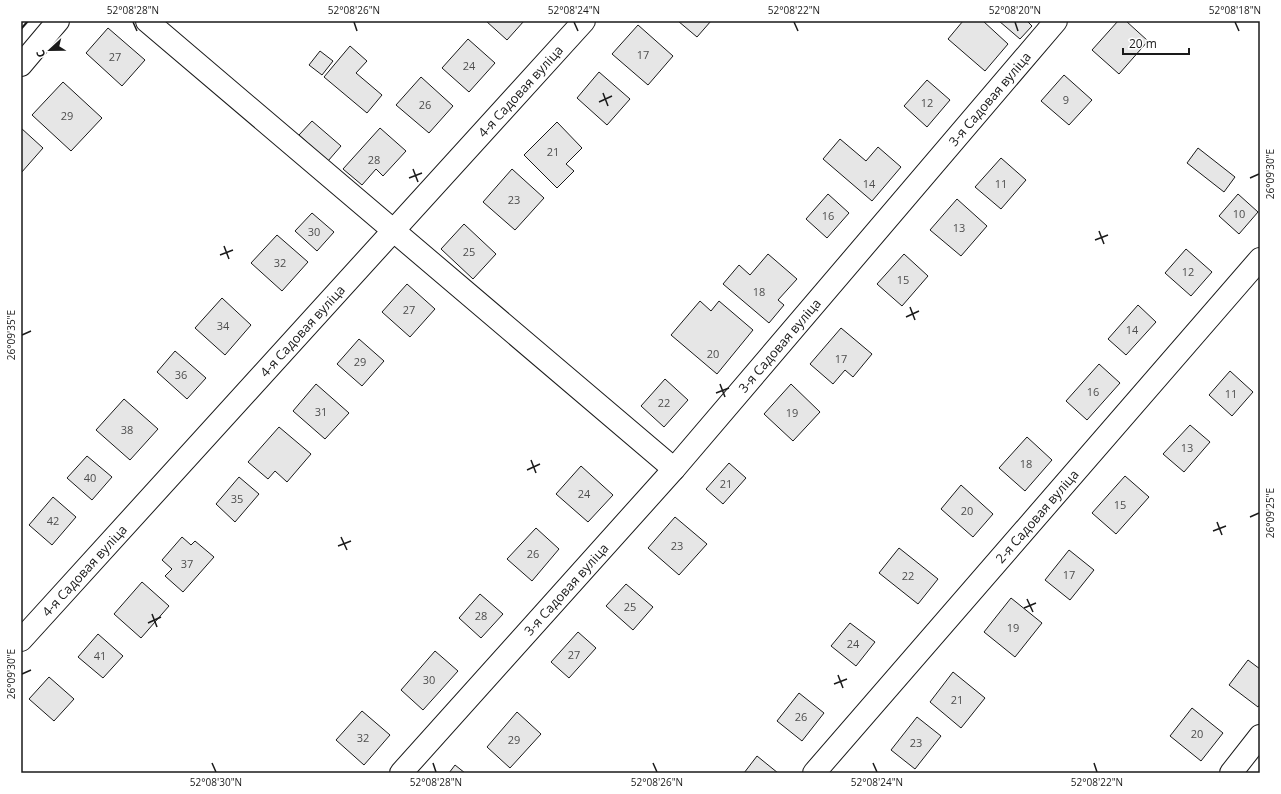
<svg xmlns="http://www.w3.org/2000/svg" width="1281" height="794" viewBox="0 0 1281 794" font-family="'Open Sans',sans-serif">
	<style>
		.building { fill: #e6e6e6; stroke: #1a1a1a }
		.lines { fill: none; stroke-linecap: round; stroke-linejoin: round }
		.minor-casing { stroke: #1a1a1a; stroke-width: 24 }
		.minor { stroke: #fff; stroke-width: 22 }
		.wall { stroke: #1a1a1a; stroke-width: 2 }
		.ticks { fill: none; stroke: #1a1a1a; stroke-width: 1.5 }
		.labels { text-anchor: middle; stroke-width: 3; stroke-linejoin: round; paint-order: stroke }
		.number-label { font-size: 11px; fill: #4d4d4d }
		.street-label { font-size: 13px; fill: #1a1a1a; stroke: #fff }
		.neatline { fill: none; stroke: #1a1a1a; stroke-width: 1.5 }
		.ticks-label { font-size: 10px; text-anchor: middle; fill: #1a1a1a }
	</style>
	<rect width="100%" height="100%" fill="#fff"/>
	<!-- building -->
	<g class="building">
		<polygon points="486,21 524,21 507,40"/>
		<polygon points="678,21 711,21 697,37"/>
		<polygon points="963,21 983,21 1008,44 985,71 948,39"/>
		<polygon points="999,21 1027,21 1032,26 1020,39"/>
		<polygon points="1118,21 1126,21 1148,41 1119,74 1092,50"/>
		<polygon points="638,25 673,56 648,85 612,54"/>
		<polygon points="108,28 145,60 122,86 86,53"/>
		<polygon points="468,39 495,63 469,92 442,68"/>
		<polygon points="350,46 367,61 356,73 382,95 367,113 324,77"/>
		<polygon points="320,51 333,61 322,75 309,65"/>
		<polygon points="599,72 630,99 607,125 577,98"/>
		<polygon points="1064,75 1092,100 1069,125 1041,101"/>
		<polygon points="421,77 453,106 429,133 396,105"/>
		<polygon points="927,80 950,100 927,127 904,106"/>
		<polygon points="63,82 102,118 71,151 32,115"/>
		<polygon points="312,121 341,146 328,161 299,135"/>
		<polygon points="557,122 582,148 566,164 574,171 557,188 524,155"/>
		<polygon points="21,128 43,148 21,173"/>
		<polygon points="380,128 406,151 383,176 376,169 362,185 343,169"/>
		<polygon points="840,139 866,161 878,147 901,167 872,201 823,159"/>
		<polygon points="1198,148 1235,177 1224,192 1187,163"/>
		<polygon points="1001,158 1026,180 1001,209 975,187"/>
		<polygon points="512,169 544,198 515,230 483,202"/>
		<polygon points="828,194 849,213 827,238 806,219"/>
		<polygon points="1238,194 1258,212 1239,234 1219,216"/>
		<polygon points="957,199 987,226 961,256 930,230"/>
		<polygon points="312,213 334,232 317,251 295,231"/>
		<polygon points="464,224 496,254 473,279 441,249"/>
		<polygon points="277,235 308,262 282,291 251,263"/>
		<polygon points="1186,249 1212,272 1191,296 1165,273"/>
		<polygon points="768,254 797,279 778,300 784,305 769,323 723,284 739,265 750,275"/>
		<polygon points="904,254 928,276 902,306 877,284"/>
		<polygon points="407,284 435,309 410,337 382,312"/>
		<polygon points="222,298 251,325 225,355 195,328"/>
		<polygon points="700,301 711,311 719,301 753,330 717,374 671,335"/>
		<polygon points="1138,305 1156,322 1126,355 1108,339"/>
		<polygon points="841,328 872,354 853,377 845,370 833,384 810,364"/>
		<polygon points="359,339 384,361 362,386 337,364"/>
		<polygon points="175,351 206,378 187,399 157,372"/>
		<polygon points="1099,364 1120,383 1087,420 1066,401"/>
		<polygon points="1230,371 1253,392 1232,416 1209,395"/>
		<polygon points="665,379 688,400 664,427 641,406"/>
		<polygon points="316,384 349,413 325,439 293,411"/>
		<polygon points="791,384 820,412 793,441 764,414"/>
		<polygon points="124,399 158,429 130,460 96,430"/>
		<polygon points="1190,425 1210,442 1184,472 1163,454"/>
		<polygon points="279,427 311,454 287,482 275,471 268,479 248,462"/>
		<polygon points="1027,437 1052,460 1025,491 999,468"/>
		<polygon points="87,456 112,477 92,500 67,478"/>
		<polygon points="729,463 746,478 723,504 706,489"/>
		<polygon points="581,466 613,495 588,522 556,494"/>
		<polygon points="1125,476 1149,497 1116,534 1092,513"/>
		<polygon points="239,477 259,494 235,522 216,504"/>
		<polygon points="961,485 993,514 973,537 941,509"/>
		<polygon points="53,497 76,517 52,545 29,525"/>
		<polygon points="675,517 707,544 679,575 648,548"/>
		<polygon points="536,528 559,549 532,581 507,559"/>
		<polygon points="182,537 191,545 195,541 214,557 183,592 165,576 172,569 162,560"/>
		<polygon points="899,548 938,579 918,604 879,573"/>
		<polygon points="1069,550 1094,570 1070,600 1045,580"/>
		<polygon points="142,582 169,606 141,638 114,614"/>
		<polygon points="626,584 653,607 633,630 606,606"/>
		<polygon points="480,594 503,614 481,638 459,618"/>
		<polygon points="1011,598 1042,623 1015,657 984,632"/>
		<polygon points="850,623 875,642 856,666 831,646"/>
		<polygon points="578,632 596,648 569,678 551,662"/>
		<polygon points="98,634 123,656 103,678 78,657"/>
		<polygon points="435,651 458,671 423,710 401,690"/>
		<polygon points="1248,660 1260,669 1260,704 1258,707 1229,685"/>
		<polygon points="953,672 985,698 961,728 930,702"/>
		<polygon points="49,677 74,699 54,721 29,699"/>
		<polygon points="799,693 824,713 802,741 777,721"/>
		<polygon points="1192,708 1223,733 1201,761 1170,736"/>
		<polygon points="362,711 390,735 364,765 336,740"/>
		<polygon points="517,712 541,734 510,768 487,747"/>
		<polygon points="917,717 941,736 915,769 891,750"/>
		<polygon points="757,756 778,773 744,773"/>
		<polygon points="455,765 465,773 449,773"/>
	</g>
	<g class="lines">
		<!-- minor casing -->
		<g class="minor-casing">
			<g id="minor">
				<polyline points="147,21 674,469"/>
				<polyline points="21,65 58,21"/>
				<path id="s1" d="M 21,640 L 584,21"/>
				<path id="s2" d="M 401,773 L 674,469 L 1056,21"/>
				<path id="s3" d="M 814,773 L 1260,259"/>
				<polyline points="1231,773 1260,736"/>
			</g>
		</g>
		<!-- minor -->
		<use href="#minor" class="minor"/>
		<!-- wall -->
		<polyline class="wall" points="21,29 28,21"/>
	</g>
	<!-- ticks -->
	<path class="ticks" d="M 133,22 L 137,31M 354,22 L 357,31M 574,22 L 578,31M 794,22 L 798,31M 1015,22 L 1018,31M 1235,22 L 1239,31M 603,93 L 608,106M 599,102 L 612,96M 413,169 L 418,182M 409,178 L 422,173M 1250,178 L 1259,174M 1099,231 L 1104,244M 1095,240 L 1108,235M 224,246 L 229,259M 220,255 L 233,250M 910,307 L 915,320M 906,317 L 919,311M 22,335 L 31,331M 720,384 L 725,397M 716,393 L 729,388M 531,460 L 536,473M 527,470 L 540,464M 1250,517 L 1259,513M 1217,522 L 1222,535M 1213,531 L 1226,526M 341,537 L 347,550M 338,546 L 351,541M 1027,599 L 1033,612M 1024,608 L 1036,603M 152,614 L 157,627M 148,623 L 161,617M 22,674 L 31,670M 838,675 L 843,688M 834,684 L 847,679M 212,763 L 216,772M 433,763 L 436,772M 653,763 L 657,772M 873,763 L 877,772M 1094,763 L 1097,772"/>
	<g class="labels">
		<!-- number labels -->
		<g class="number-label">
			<text x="643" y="59">17</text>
			<text x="115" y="61">27</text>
			<text x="469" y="70">24</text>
			<text x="1066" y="104">9</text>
			<text x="927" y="107">12</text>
			<text x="425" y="109">26</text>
			<text x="67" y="120">29</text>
			<text x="553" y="156">21</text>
			<text x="374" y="164">28</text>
			<text x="869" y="188">14</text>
			<text x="1001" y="188">11</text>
			<text x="514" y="204">23</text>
			<text x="1239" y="218">10</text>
			<text x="828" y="220">16</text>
			<text x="959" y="232">13</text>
			<text x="314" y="236">30</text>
			<text x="469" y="256">25</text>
			<text x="280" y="267">32</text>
			<text x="1188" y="276">12</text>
			<text x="903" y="284">15</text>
			<text x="759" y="296">18</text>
			<text x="409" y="314">27</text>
			<text x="223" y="330">34</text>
			<text x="1132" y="334">14</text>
			<text x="713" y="358">20</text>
			<text x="841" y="363">17</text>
			<text x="360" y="366">29</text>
			<text x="181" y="379">36</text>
			<text x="1093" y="396">16</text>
			<text x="1231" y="398">11</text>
			<text x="664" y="407">22</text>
			<text x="321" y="416">31</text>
			<text x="792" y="417">19</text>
			<text x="127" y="434">38</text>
			<text x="1187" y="452">13</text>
			<text x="1026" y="468">18</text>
			<text x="90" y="482">40</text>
			<text x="726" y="488">21</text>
			<text x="584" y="498">24</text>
			<text x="237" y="503">35</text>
			<text x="1120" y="509">15</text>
			<text x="967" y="515">20</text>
			<text x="53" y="525">42</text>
			<text x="677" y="550">23</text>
			<text x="533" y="558">26</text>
			<text x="187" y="568">37</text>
			<text x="1069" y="579">17</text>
			<text x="908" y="580">22</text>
			<text x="630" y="611">25</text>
			<text x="481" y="620">28</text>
			<text x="1013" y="632">19</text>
			<text x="853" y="648">24</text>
			<text x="574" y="659">27</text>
			<text x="100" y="660">41</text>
			<text x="429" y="684">30</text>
			<text x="957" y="704">21</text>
			<text x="801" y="721">26</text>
			<text x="1197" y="738">20</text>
			<text x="363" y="742">32</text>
			<text x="514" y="744">29</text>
			<text x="916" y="747">23</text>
		</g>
		<!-- street labels -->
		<g class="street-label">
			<text dy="5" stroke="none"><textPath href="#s1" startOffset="742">4-я Садовая вуліца</textPath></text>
			<text dy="5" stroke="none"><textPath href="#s2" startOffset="895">3-я Садовая вуліца</textPath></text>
			<text dy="5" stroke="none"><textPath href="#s1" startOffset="418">4-я Садовая вуліца</textPath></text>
			<text dy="5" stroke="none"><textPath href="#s2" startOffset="571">3-я Садовая вуліца</textPath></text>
			<text dy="5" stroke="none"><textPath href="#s3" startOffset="340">2-я Садовая вуліца</textPath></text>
			<text dy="5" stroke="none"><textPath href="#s1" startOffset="94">4-я Садовая вуліца</textPath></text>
			<text dy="5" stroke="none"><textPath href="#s2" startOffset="247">3-я Садовая вуліца</textPath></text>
		</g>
	</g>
	<!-- border -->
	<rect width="1281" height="794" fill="none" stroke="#ffffff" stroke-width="44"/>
	<!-- north arrow -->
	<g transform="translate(50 50) rotate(248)" stroke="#ffffff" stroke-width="3" paint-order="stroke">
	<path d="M0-3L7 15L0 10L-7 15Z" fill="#1a1a1a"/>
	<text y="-6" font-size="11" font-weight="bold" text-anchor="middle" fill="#1a1a1a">С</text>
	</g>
	<!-- scale -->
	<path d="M1123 48v6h66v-6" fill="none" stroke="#1a1a1a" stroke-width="2"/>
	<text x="1129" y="48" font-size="12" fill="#1a1a1a" stroke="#ffffff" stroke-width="3" paint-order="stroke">20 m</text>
	<rect x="22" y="22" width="1237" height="750" class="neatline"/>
	<g class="ticks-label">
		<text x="133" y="14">52°08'28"N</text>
		<text x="354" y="14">52°08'26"N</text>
		<text x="574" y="14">52°08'24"N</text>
		<text x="794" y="14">52°08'22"N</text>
		<text x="1015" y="14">52°08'20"N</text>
		<text x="1235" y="14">52°08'18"N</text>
		<text transform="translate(1270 174) rotate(-90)" y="4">26°09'30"E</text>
		<text transform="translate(11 335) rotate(-90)" y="4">26°09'35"E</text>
		<text transform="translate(1270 513) rotate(-90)" y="4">26°09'25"E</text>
		<text transform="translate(11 674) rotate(-90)" y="4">26°09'30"E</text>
		<text x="216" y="786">52°08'30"N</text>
		<text x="436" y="786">52°08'28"N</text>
		<text x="657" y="786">52°08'26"N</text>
		<text x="877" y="786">52°08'24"N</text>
		<text x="1097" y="786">52°08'22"N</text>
	</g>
</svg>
